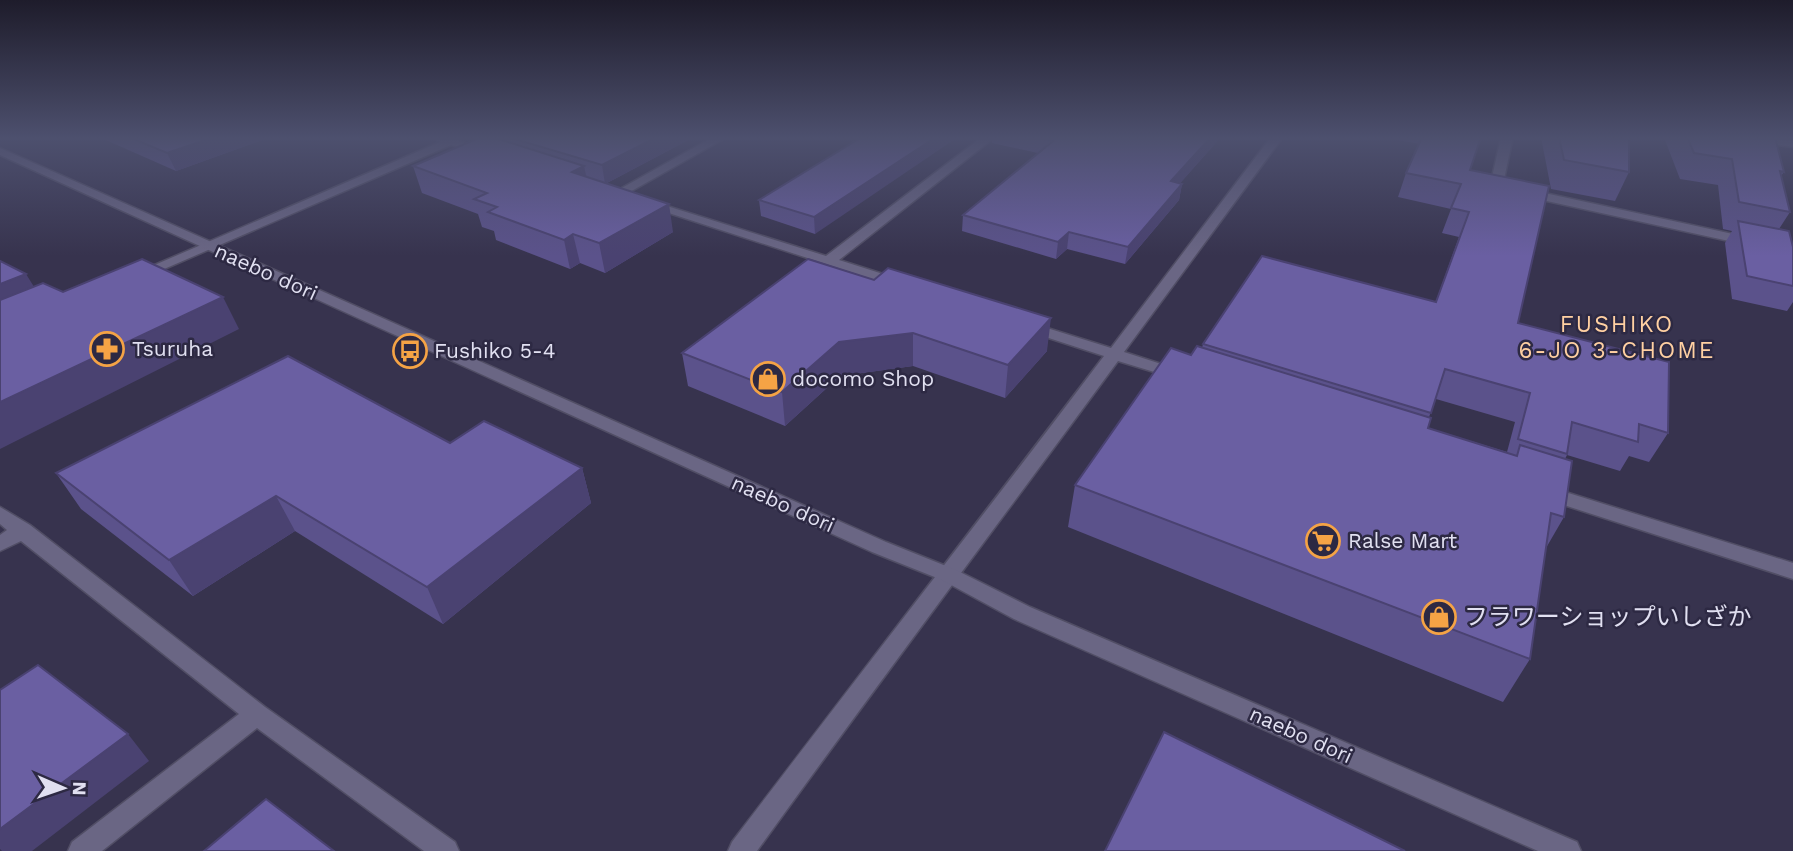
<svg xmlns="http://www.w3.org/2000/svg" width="1793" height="851" viewBox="0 0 1793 851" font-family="'Work Sans','Noto Sans JP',sans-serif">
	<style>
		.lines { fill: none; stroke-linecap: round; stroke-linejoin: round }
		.street-casing { stroke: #514e65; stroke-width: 3 }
		.secondary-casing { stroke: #514e65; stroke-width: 3 }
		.street { fill: #6a6684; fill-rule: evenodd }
		.secondary { fill: #6a6684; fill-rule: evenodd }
		.wall { fill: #5b528b; fill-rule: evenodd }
		.shaded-wall { fill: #4a4271 }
		.building { fill: #6a5fa2; stroke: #4a4271; stroke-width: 2 }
		.labels { text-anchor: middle; stroke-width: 5; stroke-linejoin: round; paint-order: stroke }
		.street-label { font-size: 21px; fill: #e1e0f1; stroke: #2d2943 }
		.poi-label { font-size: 21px; fill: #e1e0f1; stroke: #2d2943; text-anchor: start }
		.neighbourhood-label { font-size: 23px; letter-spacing: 2px; fill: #ffd0a2; stroke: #2d2943 }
		.near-poi-label { font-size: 24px; fill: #e1e0f1; stroke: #2d2943; text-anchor: start }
	</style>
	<rect width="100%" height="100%" fill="#37334e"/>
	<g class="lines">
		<!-- street casing -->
		<g class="street-casing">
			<g id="street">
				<polygon points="430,137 458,138 459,141 489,152 483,155 451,145 141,279 131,279 129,276 440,142"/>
				<polygon points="713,137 727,137 621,197 617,198 611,194"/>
				<polygon points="982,137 995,137 839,260 905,281 907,284 905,287 900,288 641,204 643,201 651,201 826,256"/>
				<path d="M 1271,137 L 1283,137 L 1124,352 L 1186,372 L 1188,375 L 1186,378 L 1174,378 L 1118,361 C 998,524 876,686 757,851 L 728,851 L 732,842 C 855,679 981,519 1104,356 L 1021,329 L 1018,326 L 1021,323 L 1031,323 L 1111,348 Z"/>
				<polygon points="1501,137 1513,137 1503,184 1793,247 1793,255 1492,189 1490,186"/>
				<polygon points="1737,137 1793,141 1793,147 1743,140"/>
				<polygon points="1546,486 1793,563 1793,579 1539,497 1537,492 1539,487"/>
				<polygon points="0,507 30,525 265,707 455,842 459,851 424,851 257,728 102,851 68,851 72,842 239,714 21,541 0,551 0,535 7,530 0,524"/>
			</g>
		</g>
		<!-- secondary casing -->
		<g class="secondary-casing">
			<polygon id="secondary" points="0,148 886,542 956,570 1030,607 1577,842 1581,851 1538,851 1014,619 942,580 872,552 0,155"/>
		</g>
		<!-- street -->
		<use href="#street" class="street"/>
		<!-- secondary -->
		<use href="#secondary" class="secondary"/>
	</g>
	<!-- wall -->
	<g class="wall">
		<polygon points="99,137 271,137 176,171"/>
		<polygon points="473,137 694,137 607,183 673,232 605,273 580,263 570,269 496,240 494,231 482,227 478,214 422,193 413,166 478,138"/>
		<polygon points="862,137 815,234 761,216 759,200"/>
		<polygon points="992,137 1221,137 1180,183 1182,184 1179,200 1125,264 1067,249 1056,259 962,231 963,215 1038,153 992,143"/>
		<path d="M 1383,137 L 1481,137 L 1470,170 L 1518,323 L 1668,433 L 1649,462 L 1629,456 L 1620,471 L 1567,455 L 1565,459 L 1564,517 L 1546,548 L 1530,659 L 1503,702 L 1068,527 L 1075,485 L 1191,355 L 1202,348 L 1203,344 L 1436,301 L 1459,237 L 1442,233 L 1451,209 L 1398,197 L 1406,173 L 1419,144 ZM 1436,399 L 1515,422 L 1507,452 L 1428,428 L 1429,417 Z"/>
		<polygon points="1541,137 1629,137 1629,172 1615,201 1551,189"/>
		<polygon points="1665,137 1775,137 1784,172 1781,176 1790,212 1779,229 1793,247 1793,302 1787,311 1732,299 1725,243 1732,231 1723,229 1718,185 1680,179 1665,140"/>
		<polygon points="808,259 1047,351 1005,398 913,366 840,376 785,426 688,386 682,353"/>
		<polygon points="450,443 582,468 591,503 443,624 295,531 193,596 81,509 56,473"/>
	</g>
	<!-- shaded-wall -->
	<g class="shaded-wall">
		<polygon points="214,137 271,137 176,171 167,153"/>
		<polygon points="657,137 694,137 605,184 602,165"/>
		<polygon points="936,137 958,137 815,234 814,217"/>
		<polygon points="1211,137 1221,137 1168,197 1171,181"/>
		<polygon points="584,166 590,193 572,172"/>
		<polygon points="1182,184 1179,200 1125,264 1128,247"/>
		<polygon points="669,204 673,232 605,273 599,243"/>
		<polygon points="1069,232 1067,249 1056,259 1058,242"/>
		<polygon points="573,234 580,263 570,269 564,240"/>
		<polygon points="26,274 46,306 0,325 0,284"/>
		<polygon points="223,297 239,329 0,449 0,402"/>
		<polygon points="1051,318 1047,351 1005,398 1008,365"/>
		<polygon points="913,333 913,366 840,376 785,426 782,392 839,342"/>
		<polygon points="582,468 591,503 443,624 427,587"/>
		<polygon points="276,496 295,531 193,596 169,560"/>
		<polygon points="128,734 149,761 32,851 2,851 0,849 0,829"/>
	</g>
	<!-- building -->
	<g class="building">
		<polygon points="129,137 214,137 167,153"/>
		<polygon points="481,137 492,137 584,166 572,172 669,204 599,243 573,234 564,240 488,212 497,207 474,199 487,193 413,166"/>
		<polygon points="508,137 657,137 602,165"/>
		<polygon points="862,137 936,137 814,217 759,200"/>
		<polygon points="1034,137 1211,137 1171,181 1182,184 1128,247 1069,232 1058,242 963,215 1053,141"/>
		<polygon points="1422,137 1481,137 1470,170 1549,186 1518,323 1669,362 1668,433 1639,424 1638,442 1572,422 1567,454 1518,439 1530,393 1445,369 1431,413 1203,344 1262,256 1436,302 1469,212 1451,208 1461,184 1406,173"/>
		<polygon points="1559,137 1629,137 1629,172 1564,160"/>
		<polygon points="1687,137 1775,137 1784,172 1780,171 1790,212 1739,202 1732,159 1694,153"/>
		<polygon points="1738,221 1789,231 1793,247 1793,286 1747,276"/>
		<polygon points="142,259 223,297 0,402 0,300 43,283 63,292"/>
		<polygon points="808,259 874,280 888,268 1051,318 1008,365 913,333 839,342 782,392 682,353"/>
		<polygon points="0,261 26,274 0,284"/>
		<polygon points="1197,346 1431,418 1428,428 1517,456 1520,445 1572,461 1564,517 1551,513 1530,659 1075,485 1171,348 1191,355"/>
		<polygon points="288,356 450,443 484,421 582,468 427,587 276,496 169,560 56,473"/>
		<polygon points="38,665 128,734 0,829 0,690"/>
		<polygon points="1164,732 1405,851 1105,851"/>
		<polygon points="266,799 334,851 204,851"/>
	</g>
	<!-- sky -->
	<linearGradient id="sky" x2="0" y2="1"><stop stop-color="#1e1c2b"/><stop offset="0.54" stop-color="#4d506e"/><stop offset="1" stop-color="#4d506e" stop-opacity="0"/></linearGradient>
	<rect width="1793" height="256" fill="url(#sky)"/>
	<!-- icons -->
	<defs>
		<g id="pharmacy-ring" transform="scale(1.75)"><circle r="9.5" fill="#2d2943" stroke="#f5a345" stroke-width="1.5"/><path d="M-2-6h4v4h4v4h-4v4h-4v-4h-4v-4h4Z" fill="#f5a345"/></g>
		<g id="bus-ring" transform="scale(1.75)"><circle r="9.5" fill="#2d2943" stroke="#f5a345" stroke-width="1.5"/><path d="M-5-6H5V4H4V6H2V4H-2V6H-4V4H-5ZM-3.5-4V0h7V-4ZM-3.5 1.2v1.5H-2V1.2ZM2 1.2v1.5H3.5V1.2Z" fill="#f5a345"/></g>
		<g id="shop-ring" transform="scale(1.75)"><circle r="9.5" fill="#2d2943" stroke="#f5a345" stroke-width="1.5"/><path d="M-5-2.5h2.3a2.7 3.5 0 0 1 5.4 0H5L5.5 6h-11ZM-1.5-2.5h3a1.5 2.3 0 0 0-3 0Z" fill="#f5a345"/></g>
		<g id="supermarket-ring" transform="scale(1.75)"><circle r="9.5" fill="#2d2943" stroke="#f5a345" stroke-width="1.5"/><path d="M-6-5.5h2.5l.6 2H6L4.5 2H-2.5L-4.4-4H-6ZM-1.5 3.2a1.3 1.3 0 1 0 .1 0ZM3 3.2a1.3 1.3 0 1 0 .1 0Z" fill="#f5a345"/></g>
	</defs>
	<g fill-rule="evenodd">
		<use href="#pharmacy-ring" x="107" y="349"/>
		<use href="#bus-ring" x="410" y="351"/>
		<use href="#shop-ring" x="768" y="379"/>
		<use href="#supermarket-ring" x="1323" y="541"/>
		<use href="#shop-ring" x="1439" y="617"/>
	</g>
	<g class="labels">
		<!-- street labels -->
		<g class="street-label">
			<text transform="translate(266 272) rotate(24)" y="7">naebo dori</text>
			<text transform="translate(783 504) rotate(24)" y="7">naebo dori</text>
			<text transform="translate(1301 735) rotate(24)" y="7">naebo dori</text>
		</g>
		<!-- poi labels -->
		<g class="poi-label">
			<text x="132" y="356">Tsuruha</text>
			<text x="434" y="358">Fushiko 5-4</text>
			<text x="792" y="386">docomo Shop</text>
			<text x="1348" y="548">Ralse Mart</text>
		</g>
		<!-- neighbourhood labels -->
		<g class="neighbourhood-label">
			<text x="1617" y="332">FUSHIKO<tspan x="1617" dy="26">6-JO 3-CHOME</tspan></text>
		</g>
		<!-- near-poi labels -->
		<g class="near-poi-label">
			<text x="1464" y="625">フラワーショップいしざか</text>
		</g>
	</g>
	<!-- north arrow -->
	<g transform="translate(63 788) rotate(92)" stroke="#2d2943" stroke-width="5" paint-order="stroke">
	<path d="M0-5L12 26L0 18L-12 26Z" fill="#e1e0f1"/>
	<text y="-10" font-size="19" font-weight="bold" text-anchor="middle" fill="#e1e0f1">N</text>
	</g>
</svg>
